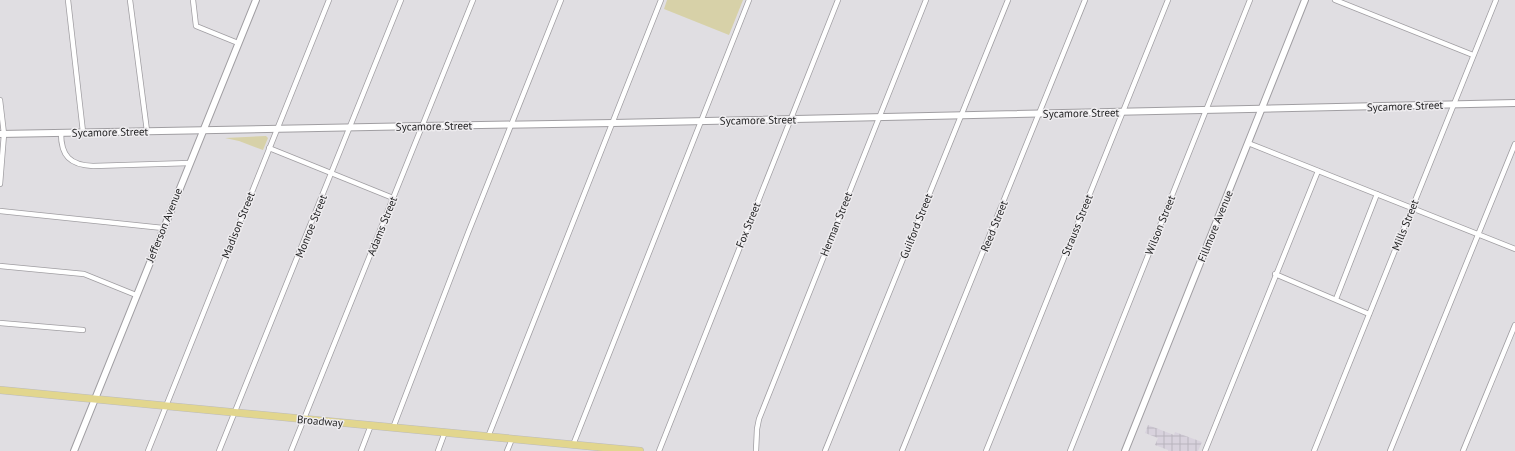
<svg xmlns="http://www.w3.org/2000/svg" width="1515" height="451" viewBox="0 0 1515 451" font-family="'PT Sans',sans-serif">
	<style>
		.industrial { fill: url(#industrial-grid) }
		.green { fill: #d7d1a8 }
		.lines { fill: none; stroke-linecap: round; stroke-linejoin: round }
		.minor-casing { stroke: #a09ea2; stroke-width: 6 }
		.tertiary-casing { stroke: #a09ea2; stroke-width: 8 }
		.primary-casing { stroke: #bbbbbc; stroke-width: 8 }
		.minor { stroke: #fff; stroke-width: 4.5 }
		.tertiary { stroke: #fff; stroke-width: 6 }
		.primary { stroke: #e2d68e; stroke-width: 7 }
		.labels { text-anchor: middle; stroke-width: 3; stroke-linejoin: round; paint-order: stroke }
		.street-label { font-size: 11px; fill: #1d1d1e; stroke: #eeecef }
	</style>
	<defs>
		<pattern id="industrial-grid" width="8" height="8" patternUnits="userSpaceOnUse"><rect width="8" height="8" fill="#d8d2dd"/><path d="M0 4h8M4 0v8" fill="none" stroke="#b9b4bd"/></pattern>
	</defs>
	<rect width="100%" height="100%" fill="#e0dee2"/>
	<!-- industrial -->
	<polygon class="industrial" points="1148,425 1174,435 1175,432 1202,442 1198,451 1168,451 1168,450 1155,445 1158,438 1145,433"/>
	<!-- green -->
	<g class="green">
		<polygon points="667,0 743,0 729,35 664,9"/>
		<polygon points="266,136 268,138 263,150 239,141 225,138"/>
	</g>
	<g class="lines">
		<!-- minor casing -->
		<g class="minor-casing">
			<g id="minor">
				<polyline points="68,0 83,132"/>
				<polyline points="130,0 147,131"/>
				<polyline points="193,0 196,26 238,43"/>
				<polyline points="1335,0 1473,55"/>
				<polyline points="0,100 4,134 0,184"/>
				<path d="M 61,133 C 61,156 70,165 93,166 L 190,163"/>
				<polyline points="1248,143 1515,249"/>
				<polyline points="269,148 393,198"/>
				<polyline points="0,211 163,228"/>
				<polyline points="0,266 84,274 136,295"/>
				<polyline points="1275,274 1369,314"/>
				<polyline points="1336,299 1377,194"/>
				<polyline points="0,323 83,330"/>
				<polyline points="393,428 468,233 561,0"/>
				<polyline points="488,437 661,0"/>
				<polyline points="573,445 749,0"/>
				<polyline points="148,451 329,0"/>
				<polyline points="219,451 401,0"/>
				<polyline points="291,451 473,0"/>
				<polyline points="361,451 371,425"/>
				<polyline points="438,451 445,432"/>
				<polyline points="507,451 512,439"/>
				<polyline points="659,451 838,0"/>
				<polyline points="756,451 757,429 759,419 926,0"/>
				<polyline points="825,451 1008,0"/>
				<polyline points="902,451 1085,0"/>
				<polyline points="986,451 1168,0"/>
				<polyline points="1070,451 1250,0"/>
				<polyline points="1205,451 1318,171"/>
				<polyline points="1314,451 1496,0"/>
				<polyline points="1390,451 1515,144"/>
				<polyline points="1463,451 1515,325"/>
			</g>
		</g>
		<!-- tertiary casing -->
		<g class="tertiary-casing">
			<g id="tertiary">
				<polyline points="0,134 422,126 613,123 1515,103"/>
				<polyline points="74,451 256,0"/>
				<polyline points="1125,451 1305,0"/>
			</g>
		</g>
		<!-- primary casing -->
		<g class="primary-casing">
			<polyline id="primary" points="0,390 640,451"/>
		</g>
		<!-- minor -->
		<use href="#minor" class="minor"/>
		<!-- tertiary -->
		<use href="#tertiary" class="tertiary"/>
		<!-- primary -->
		<use href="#primary" class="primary"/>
	</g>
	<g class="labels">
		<!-- street labels -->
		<g class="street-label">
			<text transform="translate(1405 106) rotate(-2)" y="4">Sycamore Street</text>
			<text transform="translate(1081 113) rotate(-1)" y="4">Sycamore Street</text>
			<text transform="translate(758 120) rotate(-1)" y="4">Sycamore Street</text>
			<text transform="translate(434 126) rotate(-1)" y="4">Sycamore Street</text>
			<text transform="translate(110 132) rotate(-1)" y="4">Sycamore Street</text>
			<text transform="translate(836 224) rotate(-68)" y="4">Herman Street</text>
			<text transform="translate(164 225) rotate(-68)" y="4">Jefferson Avenue</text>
			<text transform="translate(238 225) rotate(-68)" y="4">Madison Street</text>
			<text transform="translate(748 225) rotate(-68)" y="4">Fox Street</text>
			<text transform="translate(1077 225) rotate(-68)" y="4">Strauss Street</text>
			<text transform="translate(1160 225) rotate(-68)" y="4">Wilson Street</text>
			<text transform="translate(1405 225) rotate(-68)" y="4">Mills Street</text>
			<text transform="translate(311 226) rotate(-68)" y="4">Monroe Street</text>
			<text transform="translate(382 226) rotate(-68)" y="4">Adams Street</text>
			<text transform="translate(916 226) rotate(-68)" y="4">Guilford Street</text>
			<text transform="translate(994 226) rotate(-68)" y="4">Reed Street</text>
			<text transform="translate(1215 226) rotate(-68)" y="4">Fillmore Avenue</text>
			<text transform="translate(320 421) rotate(5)" y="4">Broadway</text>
		</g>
	</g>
</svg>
